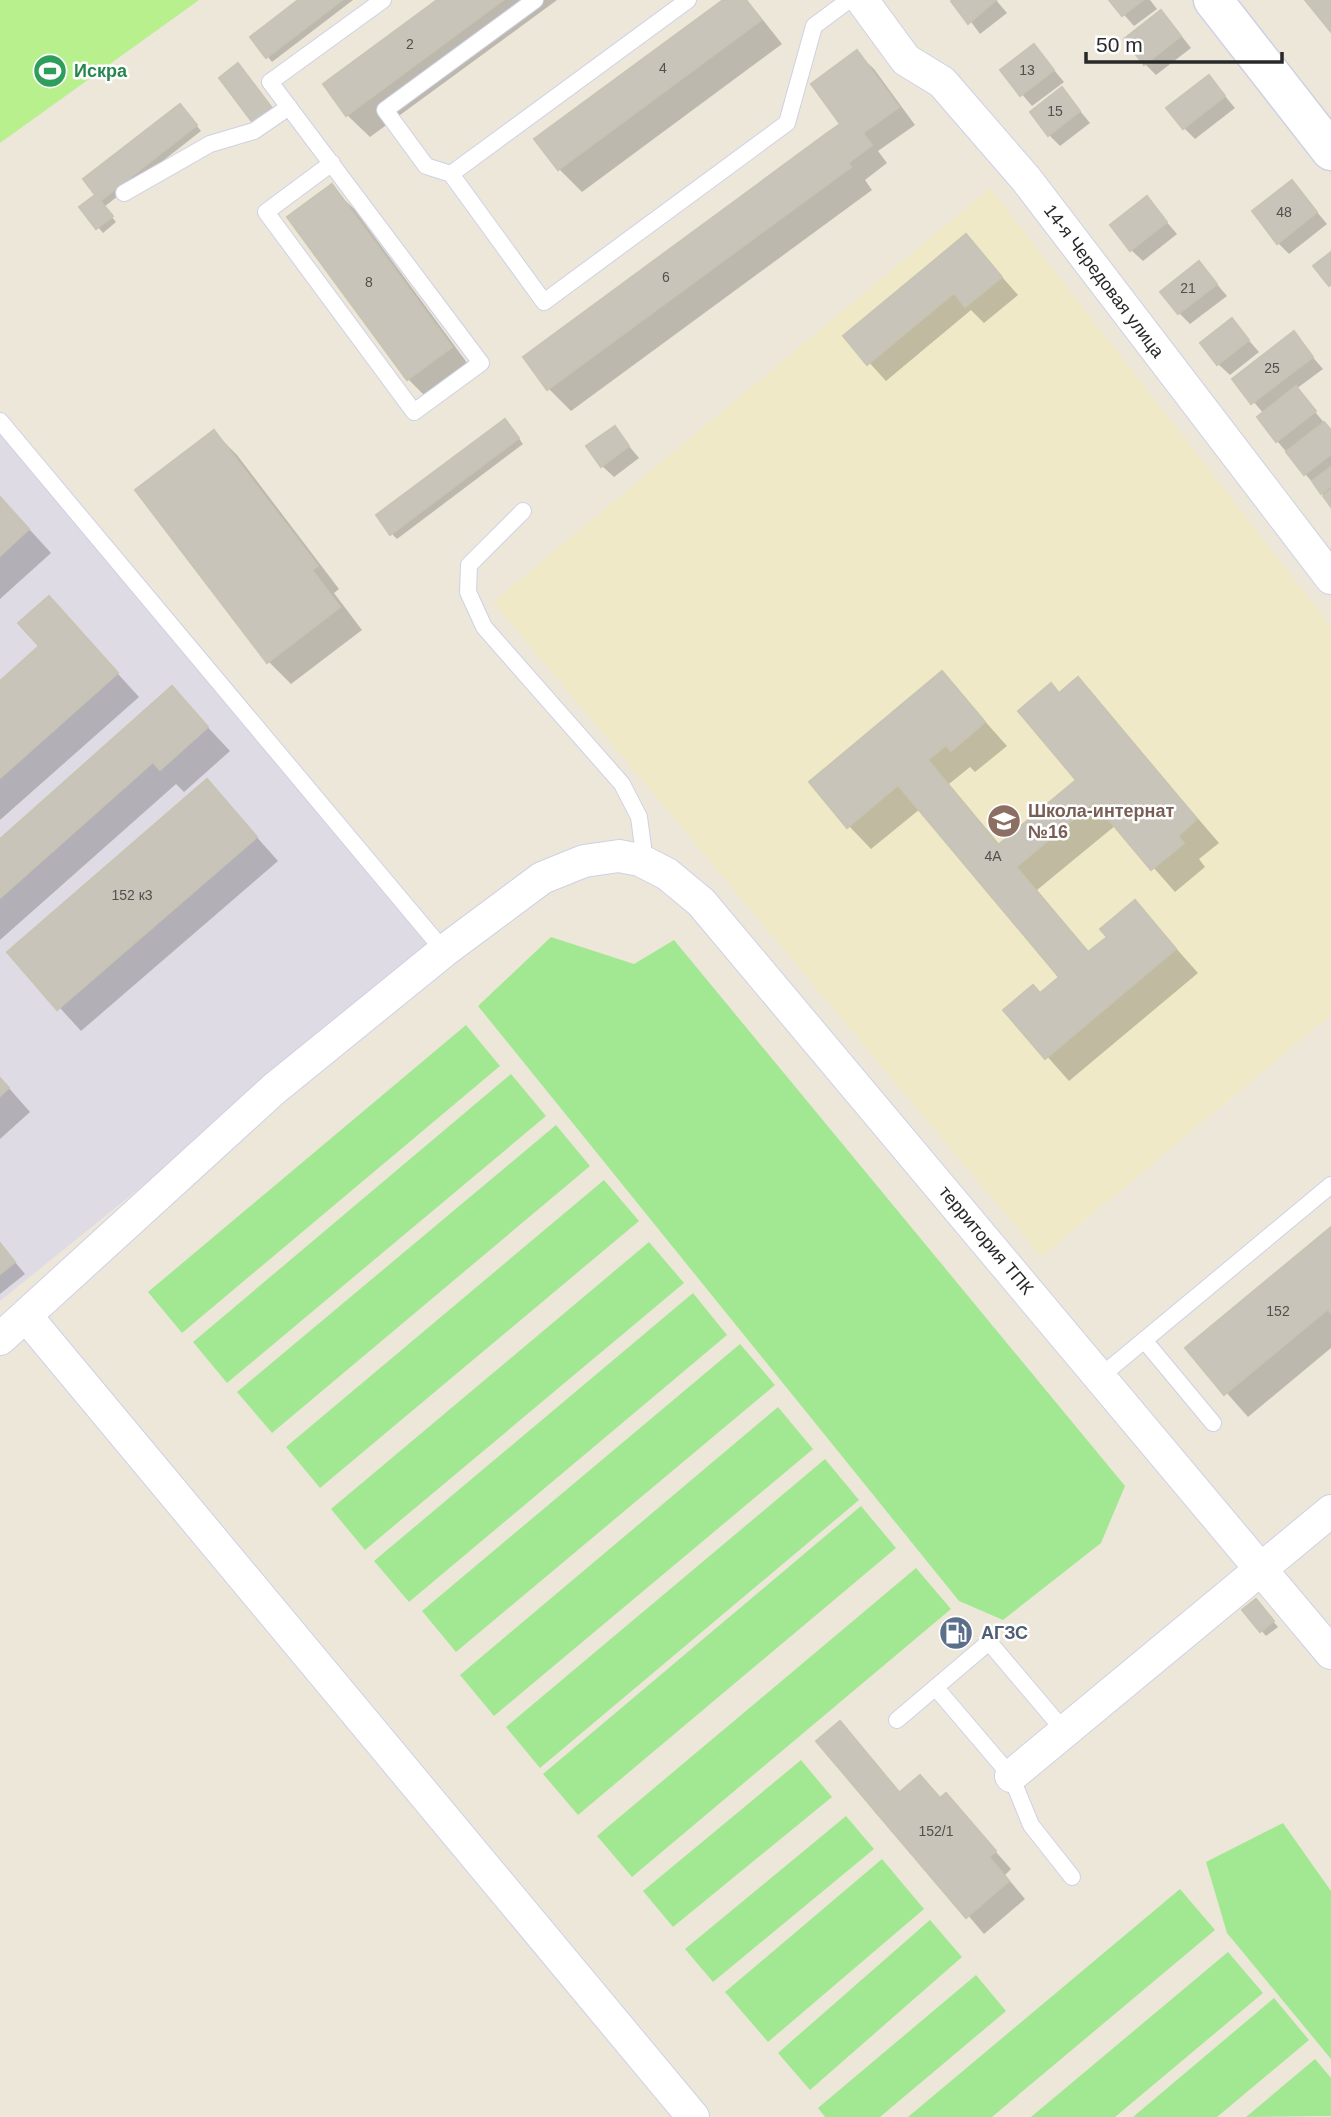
<svg xmlns="http://www.w3.org/2000/svg" width="1331" height="2117" viewBox="0 0 1331 2117" font-family="Arial,sans-serif">
	<style>
		.industrial { fill: #dfdbe4 }
		.education { fill: #f0e9c8 }
		.green { fill: #a2e892 }
		.pitch { fill: #b7f08d }
		.shadow { fill: #0003 }
		.building { fill: #c8c4ba; stroke: #c8c4b4; stroke-width: 2 }
		.lines { fill: none; stroke-linecap: round; stroke-linejoin: round }
		.service-casing { stroke: #cfd0e4; stroke-width: 18 }
		.minor-casing { stroke: #cfd0e4; stroke-width: 34 }
		.secondary-casing { stroke: #cfd0e4; stroke-width: 41 }
		.service { stroke: #fff; stroke-width: 16 }
		.minor { stroke: #fff; stroke-width: 32 }
		.secondary { stroke: #fff; stroke-width: 38 }
		.labels { text-anchor: middle; stroke-width: 5; stroke-linejoin: round; paint-order: stroke }
		.number-label { font-size: 14px; fill: #51504d }
		.leisure-label { font-size: 18px; font-weight: bold; fill: #27864d; stroke: #fff; text-anchor: start }
		.street-label { font-size: 18px; fill: #292929; stroke: #fff }
		.education-label { font-size: 18px; font-weight: bold; fill: #785e54; stroke: #fff; text-anchor: start }
		.service-label { font-size: 18px; font-weight: bold; fill: #4e5e75; stroke: #fff; text-anchor: start }
	</style>
	<rect width="100%" height="100%" fill="#ede7da"/>
	<!-- industrial -->
	<polygon class="industrial" points="0,417 442,944 0,1301"/>
	<!-- education -->
	<polygon class="education" points="990,188 1331,626 1331,1015 1041,1257 493,602"/>
	<!-- green -->
	<g class="green">
		<polygon points="551,937 634,964 674,940 1125,1486 1101,1543 1003,1620 959,1601 478,1006"/>
		<polygon points="466,1025 500,1066 182,1333 148,1292"/>
		<polygon points="511,1074 546,1116 227,1383 193,1342"/>
		<polygon points="556,1125 590,1166 272,1433 237,1392"/>
		<polygon points="604,1180 639,1221 320,1488 286,1447"/>
		<polygon points="649,1242 684,1283 365,1550 331,1509"/>
		<polygon points="693,1293 727,1335 409,1602 374,1561"/>
		<polygon points="740,1344 775,1385 456,1652 422,1611"/>
		<polygon points="778,1407 813,1449 494,1716 460,1675"/>
		<polygon points="825,1459 859,1500 540,1768 506,1727"/>
		<polygon points="861,1506 896,1548 578,1815 543,1774"/>
		<polygon points="916,1568 951,1609 632,1877 597,1836"/>
		<polygon points="801,1760 832,1797 673,1927 643,1891"/>
		<polygon points="846,1816 874,1849 713,1982 685,1949"/>
		<polygon points="1283,1823 1331,1891 1331,2059 1227,1933 1206,1862"/>
		<polygon points="882,1859 924,1909 768,2042 725,1992"/>
		<polygon points="1180,1889 1215,1930 992,2117 908,2117"/>
		<polygon points="930,1920 962,1957 810,2090 778,2053"/>
		<polygon points="1228,1952 1263,1993 1115,2117 1031,2117"/>
		<polygon points="976,1975 1006,2011 880,2117 825,2117 818,2108"/>
		<polygon points="1274,1998 1309,2040 1217,2117 1133,2117"/>
		<polygon points="1315,2059 1331,2078 1331,2116 1246,2117"/>
	</g>
	<!-- pitch -->
	<polygon class="pitch" points="0,0 199,0 0,143"/>
	<!-- shadow -->
	<g class="shadow">
		<polygon points="301,0 353,0 272,62 252,37"/>
		<polygon points="439,0 557,0 370,137 347,115"/>
		<polygon points="726,0 747,0 782,44 582,192 559,169"/>
		<polygon points="955,0 996,0 1007,13 980,34"/>
		<polygon points="1111,0 1150,0 1157,9 1134,26"/>
		<polygon points="1172,24 1191,48 1156,75 1145,64"/>
		<polygon points="1034,46 1064,82 1032,106 1002,71"/>
		<polygon points="856,52 874,69 915,125 878,151 887,163 865,180 872,190 571,411 549,389 525,357 842,124"/>
		<polygon points="1209,77 1235,108 1195,139 1184,128"/>
		<polygon points="1062,89 1090,123 1060,146 1049,135"/>
		<polygon points="185,111 201,131 104,207 116,222 103,233 82,208"/>
		<polygon points="1292,182 1327,224 1289,254 1278,243"/>
		<polygon points="331,187 354,209 473,371 431,402 408,379 289,218"/>
		<polygon points="1147,199 1177,234 1143,261 1131,250"/>
		<polygon points="966,236 1018,295 984,323 971,310 886,381 846,337"/>
		<polygon points="1199,263 1227,296 1190,324 1179,313"/>
		<polygon points="1232,321 1259,352 1230,375 1218,364"/>
		<polygon points="1293,334 1323,369 1296,389 1331,431 1331,504 1277,441 1264,414 1234,379"/>
		<polygon points="510,426 523,444 397,539 392,534 378,516"/>
		<polygon points="614,428 639,458 614,477 602,466"/>
		<polygon points="214,432 237,455 339,589 334,593 362,630 291,684 268,661"/>
		<polygon points="0,497 51,553 0,599"/>
		<polygon points="49,598 139,697 0,820 0,684 42,647"/>
		<polygon points="942,673 1007,746 975,772 970,767 949,784 1000,845 1078,780 1060,695 1078,679 1219,843 1199,859 1205,867 1175,892 1116,825 1037,890 1090,953 1109,937 1135,902 1198,973 1069,1081 1006,1010 1040,995 1061,978 920,809 871,849 849,826"/>
		<polygon points="172,689 230,751 184,792 176,784 0,940 0,841"/>
		<polygon points="207,781 278,861 81,1031 9,952"/>
		<polygon points="0,1078 30,1112 0,1139"/>
		<polygon points="1331,1229 1331,1348 1248,1417 1187,1348"/>
		<polygon points="0,1244 25,1274 0,1294"/>
		<polygon points="1260,1606 1278,1627 1266,1636 1244,1610"/>
		<polygon points="851,1735 900,1794 920,1777 941,1799 946,1795 1011,1869 1005,1875 1025,1899 984,1934 819,1741"/>
	</g>
	<!-- building -->
	<g class="building">
		<polygon points="298,0 342,0 266,58 250,37"/>
		<polygon points="437,0 503,0 346,116 323,84"/>
		<polygon points="723,0 746,0 761,20 558,170 534,139"/>
		<polygon points="996,0 968,24 951,1 952,0"/>
		<polygon points="1109,0 1143,0 1122,16"/>
		<polygon points="1305,0 1331,0 1331,32"/>
		<polygon points="1161,10 1181,36 1144,65 1124,39"/>
		<polygon points="1034,44 1054,70 1020,96 1000,70"/>
		<polygon points="857,50 899,107 863,133 872,145 848,163 826,134 840,124 811,84"/>
		<polygon points="238,63 272,108 253,123 219,78"/>
		<polygon points="1209,75 1225,96 1183,129 1166,108"/>
		<polygon points="1062,87 1080,111 1048,136 1030,112"/>
		<polygon points="180,104 197,125 100,201 113,216 96,229 79,207 95,195 83,179"/>
		<polygon points="826,134 851,167 547,390 523,357"/>
		<polygon points="1292,180 1317,212 1277,244 1252,211"/>
		<polygon points="332,184 452,347 407,380 287,217"/>
		<polygon points="1147,196 1167,222 1130,251 1110,225"/>
		<polygon points="966,234 1002,277 965,307 954,293 867,365 843,336"/>
		<polygon points="1331,252 1331,284 1329,286 1313,266"/>
		<polygon points="1199,261 1217,284 1178,314 1160,292"/>
		<polygon points="1232,318 1249,340 1217,365 1200,343"/>
		<polygon points="1294,331 1313,357 1251,404 1232,379"/>
		<polygon points="1296,386 1316,411 1276,442 1257,417"/>
		<polygon points="505,419 519,438 390,535 376,515"/>
		<polygon points="1324,422 1331,430 1331,454 1304,475 1286,452"/>
		<polygon points="615,426 629,446 601,467 586,446"/>
		<polygon points="214,430 318,566 312,570 340,607 267,663 135,490"/>
		<polygon points="1331,467 1331,486 1321,494 1312,481"/>
		<polygon points="1331,490 1331,507 1323,496"/>
		<polygon points="0,497 29,529 0,556"/>
		<polygon points="49,596 118,673 0,778 0,681 39,646 18,623"/>
		<polygon points="942,671 985,722 951,751 946,745 928,760 998,845 1076,780 1018,711 1051,683 1059,693 1078,677 1197,819 1178,836 1184,843 1151,870 1094,802 1016,867 1088,952 1107,937 1100,929 1135,900 1176,949 1045,1059 1003,1010 1033,985 1040,993 1059,977 898,785 847,828 809,782"/>
		<polygon points="172,686 208,727 160,770 153,762 0,898 0,839"/>
		<polygon points="207,779 257,837 57,1010 7,952"/>
		<polygon points="0,1078 9,1088 0,1096"/>
		<polygon points="1331,1227 1331,1313 1328,1309 1224,1395 1185,1348"/>
		<polygon points="0,1243 15,1262 0,1274"/>
		<polygon points="1256,1599 1274,1621 1260,1632 1242,1610"/>
		<polygon points="840,1721 899,1792 876,1812 816,1741"/>
		<polygon points="920,1775 940,1798 946,1793 996,1851 989,1857 1009,1881 966,1918 876,1812"/>
	</g>
	<g class="lines">
		<!-- service casing -->
		<g class="service-casing">
			<g id="service">
				<polyline points="535,0 385,110 426,166 451,174 544,302 787,123 814,26 849,0"/>
				<polyline points="332,163 266,212 414,412 481,363 270,82 383,0"/>
				<polyline points="451,174 688,0"/>
				<polyline points="124,193 210,144 254,131 289,107"/>
				<polyline points="0,421 444,951"/>
				<polyline points="523,511 469,565 468,592 484,627 622,784 639,817 643,847 640,860"/>
				<polyline points="1144,1340 1213,1423"/>
				<polyline points="1101,1376 1331,1185"/>
				<polyline points="936,1688 1011,1776 1031,1825 1072,1877"/>
				<polyline points="897,1720 989,1642 1066,1733"/>
			</g>
		</g>
		<!-- minor casing -->
		<g class="minor-casing">
			<g id="minor">
				<polyline points="862,0 906,60 942,82 1026,179 1331,578"/>
				<polyline points="26,1316 693,2117"/>
				<polyline points="0,1339 274,1089 444,951 542,878 584,861 619,856 640,860 667,874 701,902 1331,1653"/>
				<polyline points="1011,1776 1331,1511"/>
			</g>
		</g>
		<!-- secondary casing -->
		<g class="secondary-casing">
			<polyline id="secondary" points="1213,0 1331,151"/>
		</g>
		<!-- service -->
		<use href="#service" class="service"/>
		<!-- minor -->
		<use href="#minor" class="minor"/>
		<!-- secondary -->
		<use href="#secondary" class="secondary"/>
	</g>
	<!-- icons -->
	<defs>
		<g id="stadium-disc" transform="scale(1.75)"><circle r="9.5" fill="#2e9e5b" stroke="#fff"/><path d="M0-5a6.5 5 0 1 0 0 10a6.5 5 0 1 0 0-10ZM-3.5-1.8h7v3.6h-7Z" fill="#fff"/></g>
		<g id="school-disc" transform="scale(1.75)"><circle r="9.5" fill="#8d6e63" stroke="#fff"/><path d="M0-5L7-2L0 1L-7-2ZM-4 1L0 2.5L4 1V4Q0 6-4 4Z" fill="#fff"/></g>
		<g id="fuel-disc" transform="scale(1.75)"><circle r="9.5" fill="#5c6f8a" stroke="#fff"/><path d="M-5.5-6h7V0h2V4h1.3V-2.5L3-4.5l.8-.8L6-3V5H2.5V1h-1V6h-7ZM-4.2-4.7v3.2H.2V-4.7Z" fill="#fff"/></g>
	</defs>
	<g fill-rule="evenodd">
		<use href="#stadium-disc" x="50" y="71"/>
		<use href="#school-disc" x="1004" y="821"/>
		<use href="#fuel-disc" x="956" y="1633"/>
	</g>
	<g class="labels">
		<!-- number labels -->
		<g class="number-label">
			<text x="410" y="49">2</text>
			<text x="663" y="73">4</text>
			<text x="1027" y="75">13</text>
			<text x="1055" y="116">15</text>
			<text x="1284" y="217">48</text>
			<text x="666" y="282">6</text>
			<text x="369" y="287">8</text>
			<text x="1188" y="293">21</text>
			<text x="1272" y="373">25</text>
			<text x="993" y="861">4А</text>
			<text x="132" y="900">152 к3</text>
			<text x="1278" y="1316">152</text>
			<text x="936" y="1836">152/1</text>
		</g>
		<!-- leisure labels -->
		<g class="leisure-label">
			<text x="74" y="77">Искра</text>
		</g>
		<!-- street labels -->
		<g class="street-label">
			<text transform="translate(1104 281) rotate(53)" y="6">14-я Чередовая улица</text>
			<text transform="translate(986 1240) rotate(50)" y="6">территория ТПК</text>
		</g>
		<!-- education labels -->
		<g class="education-label">
			<text x="1028" y="817">Школа-интернат<tspan x="1028" dy="21">№16</tspan></text>
		</g>
		<!-- service labels -->
		<g class="service-label">
			<text x="981" y="1639">АГЗС</text>
		</g>
	</g>
	<!-- scale -->
	<path d="M1086 52v10h196v-10" fill="none" stroke="#292929" stroke-width="3.5"/>
	<text x="1096" y="52" font-size="21" fill="#292929" stroke="#ffffff" stroke-width="5" paint-order="stroke">50 m</text>
</svg>
